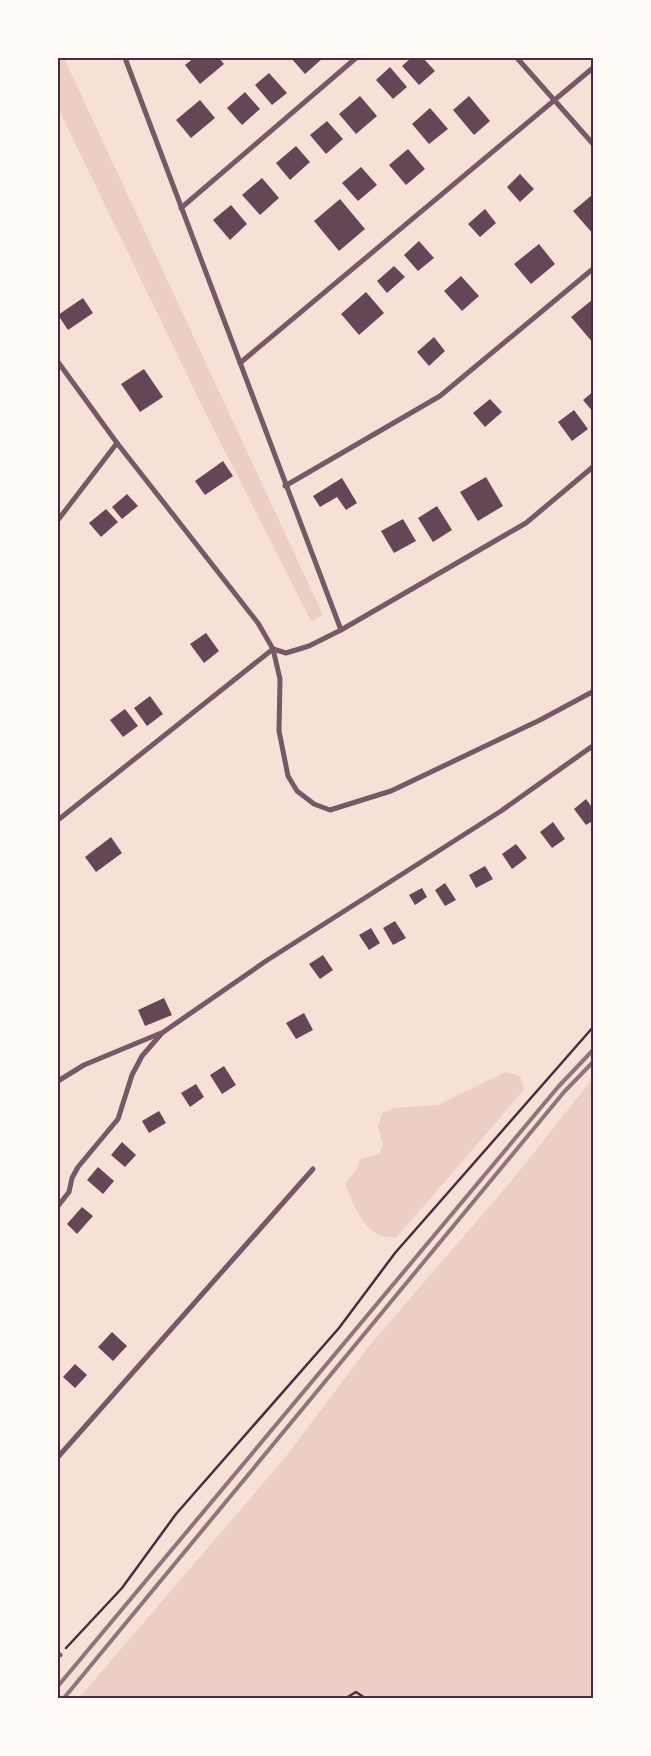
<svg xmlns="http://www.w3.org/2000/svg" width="651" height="1756" viewBox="0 0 651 1756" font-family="Mulish,sans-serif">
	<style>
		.green { fill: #ebcfc5 }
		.building { fill: #644757 }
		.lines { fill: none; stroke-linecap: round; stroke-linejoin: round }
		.path { stroke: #4a2c40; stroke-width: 2.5 }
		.minor { stroke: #755966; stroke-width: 5 }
		.rail { stroke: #8f747c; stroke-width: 4 }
		.neatline { fill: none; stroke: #4a2c40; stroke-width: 2 }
	</style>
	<rect width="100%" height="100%" fill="#f7e1d7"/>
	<!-- green -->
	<g class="green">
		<polygon points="58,58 64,58 323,615 311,621 205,412 58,108"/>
		<path d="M 505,1072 L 520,1076 L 524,1090 L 396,1238 C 391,1237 385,1237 380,1235 C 362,1228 351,1200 345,1183 L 357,1169 L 360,1159 L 379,1154 L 383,1145 L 378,1127 L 382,1113 L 394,1108 L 438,1105 Z"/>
		<polygon points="593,1078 593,1698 79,1698 284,1459 369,1346 513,1179"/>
	</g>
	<!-- building -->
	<g class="building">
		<polygon points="194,58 219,58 224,64 200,84 185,65"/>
		<polygon points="291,58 323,58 305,74"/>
		<polygon points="411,58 423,58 435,71 419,85 402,66"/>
		<polygon points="390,67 407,87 393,99 376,80"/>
		<polygon points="269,73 287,93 272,105 255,85"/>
		<polygon points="245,92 260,109 242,125 227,108"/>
		<polygon points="360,96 377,116 356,134 339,114"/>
		<polygon points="469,96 490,121 474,135 453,110"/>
		<polygon points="200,100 215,118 191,138 176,120"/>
		<polygon points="430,108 448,129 429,144 412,124"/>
		<polygon points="327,121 343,139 326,154 310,135"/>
		<polygon points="296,146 310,162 290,180 276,163"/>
		<polygon points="408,149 425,169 406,185 389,165"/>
		<polygon points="361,167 377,185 358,201 342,183"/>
		<polygon points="520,174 534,189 520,202 507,187"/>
		<polygon points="262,178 279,198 260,215 242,195"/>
		<polygon points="592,195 594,196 594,235 573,211"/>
		<polygon points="340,199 365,229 339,251 314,221"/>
		<polygon points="231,205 247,224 230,240 213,220"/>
		<polygon points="485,209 496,223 480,237 468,224"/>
		<polygon points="419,241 434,258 418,271 404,255"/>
		<polygon points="539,244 555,264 531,284 514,264"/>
		<polygon points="394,266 405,277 387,293 377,281"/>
		<polygon points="461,276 479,296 462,311 444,291"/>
		<polygon points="366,292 384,313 359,335 341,314"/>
		<polygon points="83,298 93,313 68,330 58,315"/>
		<polygon points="592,300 594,302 594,344 571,317"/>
		<polygon points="434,337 445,351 429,366 417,352"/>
		<polygon points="144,369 163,397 140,412 121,384"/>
		<polygon points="594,391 594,413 583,400"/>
		<polygon points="490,399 502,412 485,427 473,413"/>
		<polygon points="574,410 588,429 572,441 558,422"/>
		<polygon points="223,461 233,476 205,495 195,481"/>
		<polygon points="486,477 503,506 478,521 460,492"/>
		<polygon points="342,478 357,503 346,510 337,497 320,507 313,496"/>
		<polygon points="127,494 138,506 122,519 112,507"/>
		<polygon points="437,506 452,530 433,542 418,518"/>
		<polygon points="106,509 118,522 101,537 89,523"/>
		<polygon points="403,519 416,541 394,553 381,531"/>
		<polygon points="206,633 219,651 204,663 190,644"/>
		<polygon points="150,696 163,714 147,726 134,708"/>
		<polygon points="125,709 138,726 123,737 110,720"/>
		<polygon points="586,799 594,810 594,820 586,825 574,809"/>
		<polygon points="553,822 565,839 552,848 540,832"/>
		<polygon points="111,837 122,853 96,872 85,857"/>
		<polygon points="516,844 527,858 512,869 502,854"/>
		<polygon points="485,866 493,879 476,888 469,875"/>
		<polygon points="445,883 456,900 445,906 435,890"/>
		<polygon points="422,888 427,897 415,905 409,895"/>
		<polygon points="395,921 406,938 393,945 383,928"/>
		<polygon points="371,928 380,943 369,950 359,935"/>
		<polygon points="323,955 333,970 320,979 309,964"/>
		<polygon points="164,998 172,1015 145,1026 138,1010"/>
		<polygon points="304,1013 313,1030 296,1039 286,1023"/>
		<polygon points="224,1066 236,1085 222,1094 210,1075"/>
		<polygon points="196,1084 204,1097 190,1107 181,1093"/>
		<polygon points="159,1111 166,1123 149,1133 142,1121"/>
		<polygon points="122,1142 136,1155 125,1167 111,1155"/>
		<polygon points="98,1167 114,1181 103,1194 87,1180"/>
		<polygon points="82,1207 93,1216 77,1234 67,1224"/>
		<polygon points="112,1332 127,1346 113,1361 98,1347"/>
		<polygon points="75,1364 87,1375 75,1388 63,1377"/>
	</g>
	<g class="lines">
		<!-- path -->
		<g class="path">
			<polyline points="66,1648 122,1588 176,1514 339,1328 395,1253 594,1026"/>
			<polyline points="346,1698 356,1692 365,1698"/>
		</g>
		<!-- minor -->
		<g class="minor">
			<polyline points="125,58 341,630"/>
			<polyline points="517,58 594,145"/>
			<polyline points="181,208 356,58"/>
			<polyline points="58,362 117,443 258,623 273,649 280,679 279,731 288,776 297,791 314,804 330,810 391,791 540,720 594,691"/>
			<polyline points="240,363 594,67"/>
			<polyline points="285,486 440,396 594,268"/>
			<polyline points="58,520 117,443"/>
			<polyline points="58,820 273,649 286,653 309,646 341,630 526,523 594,466"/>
			<polyline points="58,1081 84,1065 161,1033"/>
			<polyline points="58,1206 69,1192 72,1178 78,1167 118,1119 132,1075 142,1056 162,1033 266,961 501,811 594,745"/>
			<polyline points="58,1457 313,1169"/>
			<polyline points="58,1654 60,1655"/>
		</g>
		<!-- rail -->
		<g class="rail">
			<polyline points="58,1686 558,1087 594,1049"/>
			<polyline points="64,1698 564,1092 594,1061"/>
		</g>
	</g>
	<!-- border -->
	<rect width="651" height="1756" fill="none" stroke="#fffaf5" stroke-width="118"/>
	<rect x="59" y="59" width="533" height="1638" class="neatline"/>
</svg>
